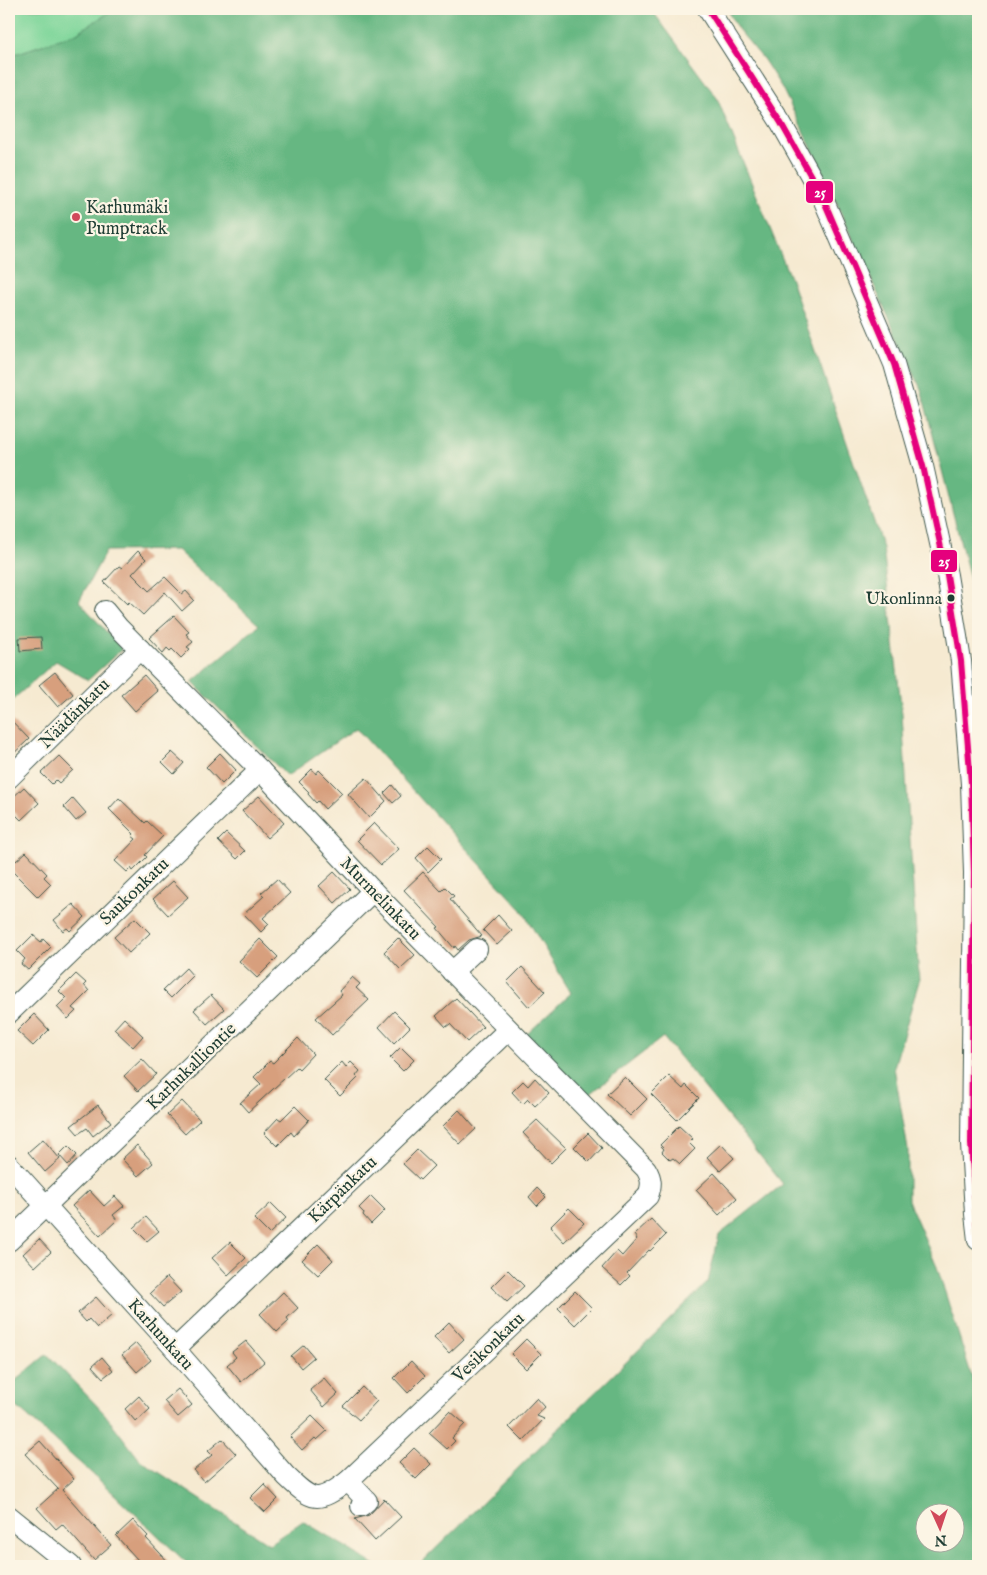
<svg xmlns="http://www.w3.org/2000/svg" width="987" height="1575" viewBox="0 0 987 1575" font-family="'IM FELL English',serif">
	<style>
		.green { fill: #7ed69a; stroke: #4e8a67 }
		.forest { fill: #66b782; stroke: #427a5b; fill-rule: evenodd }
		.building { fill: #d79f7d }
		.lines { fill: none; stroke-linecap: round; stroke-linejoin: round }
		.minor-casing { stroke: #3f574c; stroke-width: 22 }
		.minor { stroke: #fff; stroke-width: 20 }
		.bus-1-casing { stroke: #fcf5e5; stroke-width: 10 }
		.bus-1 { stroke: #e5007d; stroke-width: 6 }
		.poi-dot { fill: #d1495b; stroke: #fcf5e5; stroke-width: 2 }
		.bus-dot { fill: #1f3d34; stroke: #fcf5e5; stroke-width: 2 }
		.labels { text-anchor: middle; stroke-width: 4.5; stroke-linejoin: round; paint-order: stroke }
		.bus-label { font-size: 17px; fill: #1f3d34; stroke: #fcf5e5; text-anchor: end }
		.poi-label { font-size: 18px; fill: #1f3d34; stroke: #fcf5e5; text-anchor: start }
		.street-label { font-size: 18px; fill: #1f3d34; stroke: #fcf5e5 }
		.line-badge { stroke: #fcf5e5; stroke-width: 2 }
		.badge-label { font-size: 14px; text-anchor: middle; font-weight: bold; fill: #fff }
	</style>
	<rect width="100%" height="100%" fill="#fcf5e5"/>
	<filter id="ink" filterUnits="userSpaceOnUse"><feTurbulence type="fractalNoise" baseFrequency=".02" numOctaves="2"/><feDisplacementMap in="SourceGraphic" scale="10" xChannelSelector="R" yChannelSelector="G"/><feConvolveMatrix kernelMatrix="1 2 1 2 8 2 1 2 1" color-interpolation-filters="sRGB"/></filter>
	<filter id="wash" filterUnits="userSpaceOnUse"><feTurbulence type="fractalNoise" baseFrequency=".0096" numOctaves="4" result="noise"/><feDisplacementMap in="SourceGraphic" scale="20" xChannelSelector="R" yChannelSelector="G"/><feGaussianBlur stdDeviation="1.12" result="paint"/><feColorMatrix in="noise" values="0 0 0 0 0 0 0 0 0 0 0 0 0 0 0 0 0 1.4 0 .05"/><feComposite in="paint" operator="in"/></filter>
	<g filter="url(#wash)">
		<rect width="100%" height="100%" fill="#f6ead1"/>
		<!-- green -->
		<polygon class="green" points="9,9 115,9 75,34 9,56"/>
		<!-- forest -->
		<g class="forest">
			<path d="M 115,9 L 651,9 L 717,98 L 791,280 L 883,548 L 902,714 L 919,981 L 894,1067 L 908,1150 L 908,1200 L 937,1267 L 978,1396 L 978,1566 L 418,1566 L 708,1282 L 719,1235 L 783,1184 L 663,1037 L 585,1098 L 526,1035 L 571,993 L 522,910 L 356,728 L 287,776 L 192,682 L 259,625 L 177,550 L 106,551 L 79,601 L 122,649 L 88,680 L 56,661 L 9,703 L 9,56 L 75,34 ZM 924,1512 L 954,1512 L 954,1542 L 924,1542 Z"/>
			<polygon points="726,9 978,9 978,610 921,389 814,153 782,88 764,60 738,29"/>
			<polygon points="47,1354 104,1413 140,1460 269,1544 303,1521 377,1566 190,1566 97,1478 9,1400 9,1386"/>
		</g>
		<g id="blocks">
			<!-- building -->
			<g class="building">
				<polygon points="138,551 146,559 132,574 149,591 165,577 182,594 186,591 194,600 182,611 165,592 143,615 129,602 127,604 104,582 119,566 122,568"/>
				<polygon points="174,616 189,632 186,634 193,642 187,647 190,649 181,658 172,649 170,651 167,648 163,653 149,638"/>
				<polygon points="41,637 42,649 20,651 19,638"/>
				<polygon points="55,672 73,694 58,707 39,685"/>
				<polygon points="144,675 158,691 135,711 121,695"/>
				<polygon points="9,718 29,739 9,758"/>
				<polygon points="172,752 184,763 174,774 162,762"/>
				<polygon points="220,753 236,770 222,784 206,767"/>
				<polygon points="59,756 73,770 59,783 56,780 52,784 41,773"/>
				<polygon points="312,769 316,774 319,770 342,793 325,809 318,801 316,803 308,794 309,792 299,782"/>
				<polygon points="366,778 386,801 369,818 348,794"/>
				<polygon points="392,785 401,796 393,803 384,793"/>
				<polygon points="24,787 39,803 21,820 9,808 9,801"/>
				<polygon points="259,796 284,823 267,838 242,811"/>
				<polygon points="73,798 86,813 76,821 64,807"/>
				<polygon points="119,798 145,823 147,821 163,836 145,855 147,857 133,871 131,868 127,872 115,861 136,839 132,836 134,834 109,809"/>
				<polygon points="374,823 399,849 381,865 357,840"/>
				<polygon points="226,833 245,851 237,859 218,841"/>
				<polygon points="428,846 441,859 428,872 416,858"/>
				<polygon points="26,852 47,874 44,877 51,884 38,897 9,868 9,854 16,861"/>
				<polygon points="334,872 350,889 335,903 319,886"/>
				<polygon points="423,872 441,891 445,887 454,896 450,899 482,936 469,940 458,950 455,946 454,948 437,928 439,927 404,890"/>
				<polygon points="277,879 290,893 263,918 269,924 261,932 244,914 264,896 261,893"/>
				<polygon points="173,881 188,897 168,915 153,899"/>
				<polygon points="73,904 85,917 70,931 67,928 63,931 54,920"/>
				<polygon points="498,915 512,931 497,945 483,930"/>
				<polygon points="135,918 150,933 129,953 114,937"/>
				<polygon points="33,935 41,942 43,939 51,947 28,970 21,964 25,959 17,951"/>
				<polygon points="398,938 415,955 400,969 384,952"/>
				<polygon points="260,939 278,957 257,978 239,961"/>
				<polygon points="522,967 545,992 529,1007 507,982"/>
				<polygon points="186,968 193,976 171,998 163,990"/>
				<polygon points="76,974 86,983 84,985 89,991 72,1008 76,1011 68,1019 57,1007 66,998 59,991"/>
				<polygon points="352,977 360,984 356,988 369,1000 332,1035 316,1018 342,995 339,991"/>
				<polygon points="211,995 224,1009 207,1024 194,1010"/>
				<polygon points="456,998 483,1027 467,1042 450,1024 446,1027 436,1016"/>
				<polygon points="394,1011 410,1027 394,1043 379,1027"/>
				<polygon points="34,1014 49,1030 33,1046 17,1031"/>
				<polygon points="124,1018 143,1036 133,1047 114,1029"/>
				<polygon points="298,1038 313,1054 299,1069 297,1067 248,1112 240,1103 261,1084 254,1077 270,1061 273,1063"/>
				<polygon points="401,1047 414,1060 403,1071 390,1058"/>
				<polygon points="142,1059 156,1074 138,1091 124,1076"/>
				<polygon points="342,1062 346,1067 351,1062 360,1071 356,1076 358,1078 340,1096 324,1080"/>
				<polygon points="669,1076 683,1089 686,1085 699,1098 677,1120 651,1094"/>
				<polygon points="625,1077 647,1099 630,1116 607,1094"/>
				<polygon points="535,1078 549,1093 535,1106 528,1099 523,1104 512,1092 523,1081 528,1086"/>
				<polygon points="182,1101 200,1120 185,1134 167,1115"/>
				<polygon points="98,1105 111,1122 93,1136 87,1128 78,1134 71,1126"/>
				<polygon points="295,1106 309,1120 294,1136 291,1132 277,1146 264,1133 278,1118 281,1120"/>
				<polygon points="459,1110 476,1129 460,1144 443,1126"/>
				<polygon points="537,1120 566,1148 551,1163 523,1133"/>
				<polygon points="679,1126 693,1139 689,1143 695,1149 680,1164 673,1158 670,1160 662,1152 664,1149 660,1145"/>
				<polygon points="588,1133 602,1148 589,1162 574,1147"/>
				<polygon points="43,1139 60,1159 45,1172 28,1152"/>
				<polygon points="721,1144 734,1158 720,1171 707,1157"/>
				<polygon points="137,1145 153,1163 138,1176 122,1159"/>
				<polygon points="68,1146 77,1155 68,1165 59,1155"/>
				<polygon points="417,1150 434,1166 420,1180 403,1164"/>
				<polygon points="714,1173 737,1198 719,1215 696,1190"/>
				<polygon points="537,1188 546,1197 537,1206 529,1197"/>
				<polygon points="89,1190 104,1206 115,1196 124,1206 113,1215 117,1220 100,1236 72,1206"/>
				<polygon points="371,1196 385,1210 371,1224 363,1215 364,1213 359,1208"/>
				<polygon points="271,1203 286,1218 269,1234 254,1219"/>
				<polygon points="569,1208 584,1223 564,1242 550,1227"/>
				<polygon points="146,1217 159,1231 147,1241 134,1228"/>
				<polygon points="651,1219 666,1235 650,1251 649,1250 627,1273 630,1276 621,1285 602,1268 617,1251 622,1256 637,1239 634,1235"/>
				<polygon points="39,1239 51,1252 35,1267 23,1254"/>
				<polygon points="230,1242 246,1258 228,1275 212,1258"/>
				<polygon points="318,1244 333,1260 318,1275 302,1260"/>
				<polygon points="508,1270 524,1286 507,1302 491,1287"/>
				<polygon points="167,1277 181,1292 163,1307 150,1293"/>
				<polygon points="575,1291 592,1308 575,1325 558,1308"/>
				<polygon points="283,1292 298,1308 287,1318 289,1321 277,1332 260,1314"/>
				<polygon points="96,1297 112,1315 97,1328 89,1319 86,1322 78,1313"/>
				<polygon points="449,1322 464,1339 449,1353 434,1337"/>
				<polygon points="526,1339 541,1354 526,1369 511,1354"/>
				<polygon points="246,1341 264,1362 241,1382 227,1365 236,1357 232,1352"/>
				<polygon points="136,1343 151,1360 137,1372 122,1355"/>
				<polygon points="304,1345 314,1357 301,1368 291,1356"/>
				<polygon points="102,1357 113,1370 103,1378 92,1366"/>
				<polygon points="411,1361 425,1376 408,1393 394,1378"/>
				<polygon points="324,1378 338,1394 324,1407 310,1390"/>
				<polygon points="362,1387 377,1401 359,1420 343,1406"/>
				<polygon points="178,1389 192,1405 178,1417 164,1401"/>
				<polygon points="139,1396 150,1409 136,1422 125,1409"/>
				<polygon points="537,1398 545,1407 537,1416 544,1419 523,1441 509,1427"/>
				<polygon points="450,1411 465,1424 452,1438 455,1441 447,1449 429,1433"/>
				<polygon points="312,1416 327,1431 317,1440 315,1438 302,1450 290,1437"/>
				<polygon points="222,1439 236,1454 204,1482 194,1470 212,1455 208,1451"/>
				<polygon points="40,1441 74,1479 62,1490 111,1545 94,1560 62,1524 56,1529 37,1508 58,1489 25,1454"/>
				<polygon points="414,1448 431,1464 416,1479 399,1463"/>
				<polygon points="264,1484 278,1499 265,1512 250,1498"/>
				<polygon points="384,1499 401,1517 375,1541 355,1519 369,1515"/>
				<polygon points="133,1520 148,1536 146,1538 172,1566 132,1566 138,1560 116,1536"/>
			</g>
		</g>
	</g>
	<g filter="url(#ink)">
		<use href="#blocks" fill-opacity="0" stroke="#3f574c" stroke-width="1"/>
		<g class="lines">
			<!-- minor casing -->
			<g class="minor-casing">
				<g id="minor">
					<polyline points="708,9 781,123 821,194 894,364 923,466 947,575 961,661 971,784 974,873 971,1144 975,1214 978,1240"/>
					<polyline points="9,778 140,649"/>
					<polyline points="452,972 477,949"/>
					<polyline points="9,1013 260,770"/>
					<path d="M 9,1165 L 175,1349 L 286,1476 C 313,1502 317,1504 348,1481 L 648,1196 C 652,1185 652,1179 646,1169 L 373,891 L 260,770 L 118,627 L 105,611"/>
					<polyline points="9,1241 373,891"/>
					<polyline points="175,1349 508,1030"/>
					<polyline points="348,1481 367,1501 361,1506"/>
					<polyline points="9,1516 71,1566"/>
				</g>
			</g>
			<!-- minor -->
			<use href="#minor" class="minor"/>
			<!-- bus-1 casing -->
			<g class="bus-1-casing">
				<polyline id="bus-1" points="708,9 781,123 821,194 894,364 923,466 947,575 961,661 971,784 974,873 971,1144 978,1240"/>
			</g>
			<!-- bus-1 -->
			<use href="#bus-1" class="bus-1"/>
		</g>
	</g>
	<!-- markers -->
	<circle class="poi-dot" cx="76" cy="217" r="5"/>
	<circle class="bus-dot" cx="951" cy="598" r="4.5"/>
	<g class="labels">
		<!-- bus labels -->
		<g class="bus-label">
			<text x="942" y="604">Ukonlinna</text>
		</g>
		<!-- poi labels -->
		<g class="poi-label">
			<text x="86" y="213">Karhumäki<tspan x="86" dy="21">Pumptrack</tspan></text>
		</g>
		<!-- street labels -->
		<g class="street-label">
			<text transform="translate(74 713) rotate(-45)" y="6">Näädänkatu</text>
			<text transform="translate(134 891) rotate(-44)" y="6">Saukonkatu</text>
			<text transform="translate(381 898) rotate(46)" y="6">Murmelinkatu</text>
			<text transform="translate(191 1066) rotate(-44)" y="6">Karhukalliontie</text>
			<text transform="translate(342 1189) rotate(-44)" y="6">Kärpänkatu</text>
			<text transform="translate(161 1334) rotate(48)" y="6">Karhunkatu</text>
			<text transform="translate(488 1347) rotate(-44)" y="6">Vesikonkatu</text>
		</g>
	</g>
	<g class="line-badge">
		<rect x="805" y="180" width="29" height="24" rx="5" fill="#e5007d"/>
		<rect x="930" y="549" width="28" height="24" rx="5" fill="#e5007d"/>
	</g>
	<g class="badge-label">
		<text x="820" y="197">25</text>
		<text x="944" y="566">25</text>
	</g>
	<!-- margin -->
	<rect width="987" height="1575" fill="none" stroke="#fcf5e5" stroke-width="30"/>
	<!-- north arrow -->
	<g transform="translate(940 1528) rotate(177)"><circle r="24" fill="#fcf5e5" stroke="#a4ab9e"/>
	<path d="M0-4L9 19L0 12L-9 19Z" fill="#d1495b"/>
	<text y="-8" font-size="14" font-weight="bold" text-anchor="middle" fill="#1f3d34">N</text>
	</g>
</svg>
